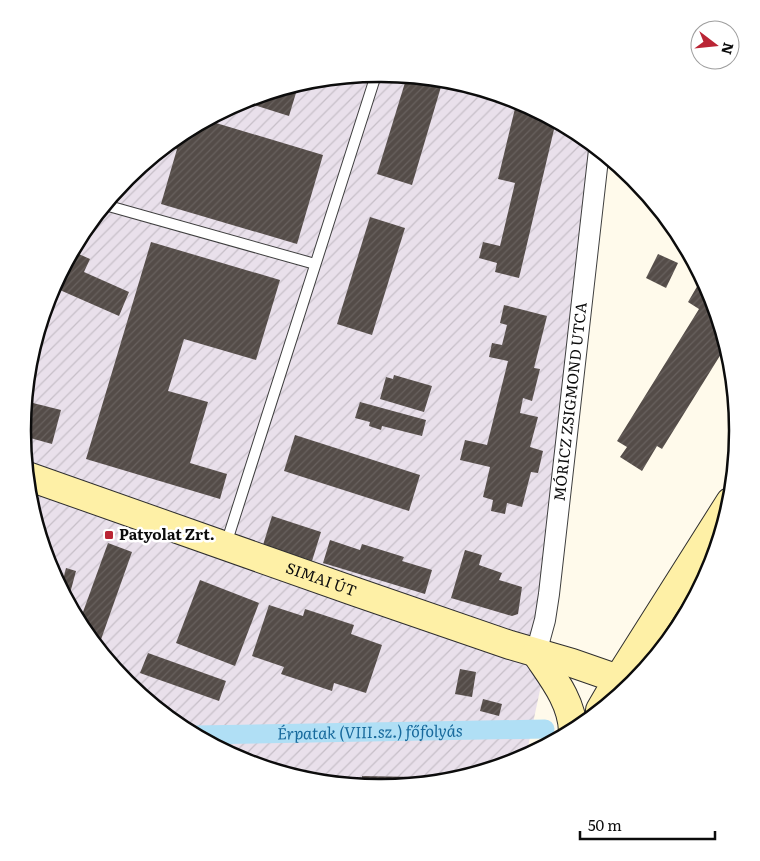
<svg xmlns="http://www.w3.org/2000/svg" width="760" height="861" viewBox="0 0 760 861" font-family="Literata,serif">
	<style>
		.industrial { fill: url(#industrial-furrows) }
		.lines { fill: none; stroke-linecap: round; stroke-linejoin: round }
		.canal { stroke: #b0dff5; stroke-width: 19 }
		.building { fill: url(#building-hatch) }
		.lane-casing { stroke: #3f3f3f; stroke-width: 12 }
		.street-casing { stroke: #3f3f3f; stroke-width: 22 }
		.secondary-casing { stroke: #2e2e2e; stroke-width: 30 }
		.lane { stroke: #fff; stroke-width: 10 }
		.street { stroke: #fff; stroke-width: 20 }
		.secondary { stroke: #fef0a6; stroke-width: 28 }
		.poi-dot { fill: #ba2535; stroke: #fff; stroke-width: 2 }
		.labels { text-anchor: middle; stroke-width: 5; stroke-linejoin: round; paint-order: stroke }
		.street-label { font-size: 15px; fill: #0c0c0c; stroke: #fff }
		.poi-label { font-size: 15px; font-weight: bold; fill: #0c0c0c; stroke: #fff; text-anchor: start }
		.water-label { font-size: 16px; font-style: italic; fill: #17699c; stroke: #fff }
		.rim { fill: none; stroke: #0c0c0c; stroke-width: 2.5 }
	</style>
	<defs>
		<pattern id="industrial-furrows" width="10" height="10" patternUnits="userSpaceOnUse" patternTransform="scale(1.25)"><rect width="10" height="10" fill="#e9e0eb"/><path d="M-1 1l2-2M0 10L10 0M9 11l2-2" fill="none" stroke="#c7bfc8"/></pattern>
		<pattern id="building-hatch" width="6" height="6" patternUnits="userSpaceOnUse" patternTransform="scale(1.25)"><rect width="6" height="6" fill="#544c48"/><path d="M-1 1l2-2M0 6l6-6M5 7l2-2" fill="none" stroke="#68615e"/></pattern>
	</defs>
	<rect width="100%" height="100%" fill="#fffaeb"/>
	<!-- industrial -->
	<polygon class="industrial" points="380,73 450,80 517,100 579,133 603,154 550,643 526,756 517,761 449,781 380,788 310,781 243,761 181,728 127,683 83,629 50,567 29,500 23,430 29,360 50,293 83,232 127,178 182,133 243,100 311,80"/>
	<g class="lines">
		<!-- canal -->
		<path class="canal" id="s1" d="M 195,735 L 545,729"/>
	</g>
	<!-- building -->
	<g class="building">
		<polygon points="407,76 443,80 412,185 377,174"/>
		<polygon points="299,83 289,116 241,101 243,100"/>
		<polygon points="517,100 556,121 519,278 495,272 497,263 479,258 483,242 500,246 515,183 498,179"/>
		<polygon points="206,120 323,155 297,244 161,204 177,149 166,146 182,133"/>
		<polygon points="370,217 405,228 372,335 337,324"/>
		<polygon points="151,242 280,280 256,360 184,339 168,391 208,402 190,463 227,474 220,499 86,459"/>
		<polygon points="72,251 90,259 84,272 129,292 119,316 53,287"/>
		<polygon points="658,254 678,263 666,288 646,278"/>
		<polygon points="702,278 710,294 726,346 662,449 657,446 642,471 620,457 627,447 617,441 699,309 688,302"/>
		<polygon points="504,305 547,316 534,368 540,369 532,401 523,398 520,413 538,417 530,447 543,451 538,473 531,472 522,507 507,503 505,514 491,511 493,500 483,497 490,467 460,460 465,440 487,445 508,361 489,357 492,343 502,345 507,325 500,323"/>
		<polygon points="394,375 432,386 424,412 380,399 386,377 393,379"/>
		<polygon points="25,401 61,410 52,444 23,436"/>
		<polygon points="360,402 426,420 422,436 382,426 381,430 369,426 370,422 355,418"/>
		<polygon points="295,435 420,475 409,511 284,471"/>
		<polygon points="272,516 321,532 312,561 263,545"/>
		<polygon points="330,540 360,550 362,544 404,557 402,561 432,570 425,594 323,563"/>
		<polygon points="108,543 132,552 98,648 79,623"/>
		<polygon points="465,550 482,555 479,565 502,573 499,580 522,587 518,614 512,616 451,598"/>
		<polygon points="66,568 76,571 68,601 61,588"/>
		<polygon points="200,580 259,603 235,666 176,643"/>
		<polygon points="269,605 303,616 305,609 354,625 351,634 382,645 366,693 334,683 332,691 281,674 284,667 252,656"/>
		<polygon points="148,653 226,681 219,701 140,673"/>
		<polygon points="460,669 476,672 472,697 455,694"/>
		<polygon points="483,699 502,704 499,716 480,711"/>
		<polygon points="362,776 418,777 418,784 380,788 362,786"/>
	</g>
	<g class="lines">
		<!-- lane casing -->
		<g class="lane-casing">
			<g id="lane">
				<polyline points="105,205 315,264"/>
				<polyline points="226,544 375,78"/>
				<polyline points="305,780 312,781"/>
			</g>
		</g>
		<!-- street casing -->
		<g class="street-casing">
			<g id="street">
				<path id="s2" d="M 536,653 L 545,620 L 549,594 L 599,150"/>
			</g>
		</g>
		<!-- secondary casing -->
		<g class="secondary-casing">
			<g id="secondary">
				<path id="s3" d="M 27,476 L 356,592 L 510,645 L 572,663 L 618,679 L 630,686"/>
				<path d="M 536,653 C 552,677 572,701 573,731"/>
				<polyline points="600,710 618,679 730,502"/>
			</g>
		</g>
		<!-- lane -->
		<use href="#lane" class="lane"/>
		<!-- street -->
		<use href="#street" class="street"/>
		<!-- secondary -->
		<use href="#secondary" class="secondary"/>
	</g>
	<!-- markers -->
	<rect class="poi-dot" x="104" y="530" width="10" height="10" rx="2.5"/>
	<g class="labels">
		<!-- street labels -->
		<g class="street-label">
			<text dy="5" stroke="none"><textPath href="#s2" startOffset="254">MÓRICZ ZSIGMOND UTCA</textPath></text>
			<text dy="5" stroke="none"><textPath href="#s3" startOffset="312">SIMAI ÚT</textPath></text>
		</g>
		<!-- poi labels -->
		<g class="poi-label">
			<text x="119" y="540">Patyolat Zrt.</text>
		</g>
		<!-- water labels -->
		<g class="water-label">
			<text dy="6" stroke="none"><textPath href="#s1" startOffset="175">Érpatak (VIII.sz.) főfolyás</textPath></text>
		</g>
	</g>
	<!-- crop -->
	<path d="M0 0H760V861H0ZM379 82H381A348 348 0 0 1 729 430V431A348 348 0 0 1 381 779H379A348 348 0 0 1 31 431V430A348 348 0 0 1 379 82Z" fill="#fff" fill-rule="evenodd"/>
	<path class="rim" d="M379 82H381A348 348 0 0 1 729 430V431A348 348 0 0 1 381 779H379A348 348 0 0 1 31 431V430A348 348 0 0 1 379 82Z"/>
	<!-- north arrow -->
	<g transform="translate(715 45) rotate(106)"><circle r="24" fill="#ffffff" stroke="#9e9e9e"/>
	<path d="M0-4L9 19L0 12L-9 19Z" fill="#ba2535"/>
	<text y="-8" font-size="14" font-weight="bold" text-anchor="middle" fill="#0c0c0c">N</text>
	</g>
	<!-- scale -->
	<path d="M580 831v8h135v-8" fill="none" stroke="#0c0c0c" stroke-width="2.5"/>
	<text x="588" y="831" font-size="15" fill="#0c0c0c" stroke="#ffffff" stroke-width="4" paint-order="stroke">50 m</text>
</svg>
